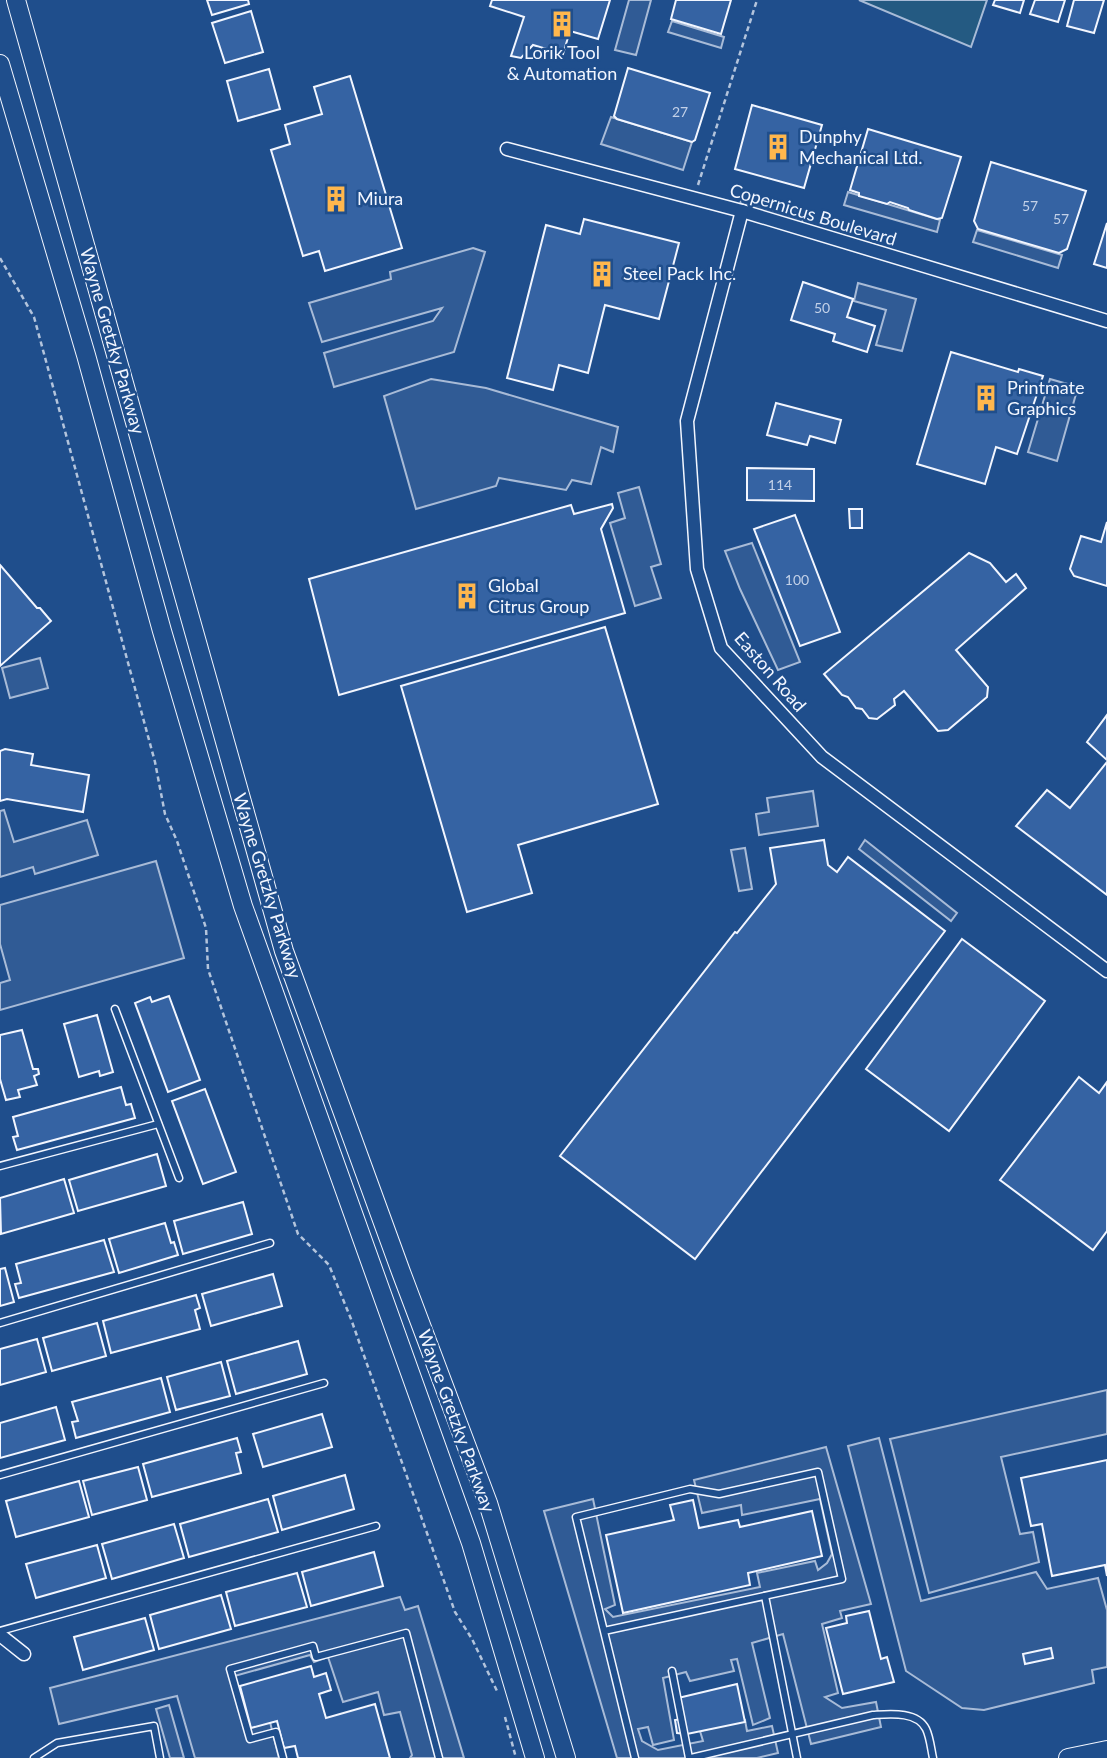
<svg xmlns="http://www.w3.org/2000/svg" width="1107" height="1758" viewBox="0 0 1107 1758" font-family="Lato,sans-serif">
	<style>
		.green { fill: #245a82; stroke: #a8bbd7; stroke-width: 2 }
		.parking { fill: #305b95; stroke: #a8bbd7; stroke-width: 2 }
		.building { fill: #3563a3; stroke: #f2f6ff; stroke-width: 2 }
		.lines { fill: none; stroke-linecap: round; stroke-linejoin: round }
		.lane-casing { stroke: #f2f6ff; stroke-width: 9 }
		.street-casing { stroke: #f2f6ff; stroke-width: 15 }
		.secondary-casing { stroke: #f2f6ff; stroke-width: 20 }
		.path { stroke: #b3c4dc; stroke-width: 2.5; stroke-dasharray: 5 3.5; stroke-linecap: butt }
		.lane { stroke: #1f4e8c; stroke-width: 6 }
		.street { stroke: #1f4e8c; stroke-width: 12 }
		.secondary { stroke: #1f4e8c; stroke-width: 18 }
		.labels { text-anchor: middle; stroke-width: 5; stroke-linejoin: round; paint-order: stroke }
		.number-label { font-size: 14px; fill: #c3d1e8 }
		.poi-label { font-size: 18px; fill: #f2f6ff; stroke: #1f4e8c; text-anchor: start }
		.street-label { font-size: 18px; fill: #f2f6ff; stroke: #1f4e8c }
	</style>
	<rect width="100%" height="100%" fill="#1f4e8c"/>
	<!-- green -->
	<polygon class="green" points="859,0 987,0 971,47"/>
	<!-- parking -->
	<g class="parking">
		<polygon points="629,0 651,0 636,55 615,50"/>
		<polygon points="672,21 724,37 721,48 668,32"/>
		<polygon points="611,117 692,142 683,170 601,144"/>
		<polygon points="744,192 805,211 801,227 739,207"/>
		<polygon points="848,192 940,220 937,232 844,205"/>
		<polygon points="977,230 1062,255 1058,268 973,242"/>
		<polygon points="473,248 485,252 454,352 334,387 324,353 433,321 442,308 322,342 309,303 391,279 390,272"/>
		<polygon points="858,283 916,299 902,351 876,345 886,310 854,301"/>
		<polygon points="431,379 486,388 618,427 613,452 601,447 591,484 572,480 566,490 499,478 496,486 416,509 384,396"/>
		<polygon points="1050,379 1078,387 1057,461 1028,452"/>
		<polygon points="639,487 661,564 651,567 661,598 635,606 610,523 625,518 618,493"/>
		<polygon points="752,543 800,662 778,670 740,589 725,551"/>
		<polygon points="40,658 48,688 10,698 2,668"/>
		<polygon points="813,791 818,826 759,835 756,814 769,812 767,798"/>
		<polygon points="4,810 14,842 87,820 98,855 35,874 33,867 0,877 0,811"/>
		<polygon points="865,840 957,913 951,921 859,849"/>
		<polygon points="745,848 752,889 739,891 731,850"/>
		<polygon points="156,861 184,958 0,1010 0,983 10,980 0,944 0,905"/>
		<polygon points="1107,1390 1107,1434 1001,1457 1020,1534 1033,1532 1039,1562 929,1593 890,1439"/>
		<polygon points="879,1438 921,1601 1036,1572 1047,1589 1098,1578 1107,1610 1107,1667 1092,1670 1094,1683 984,1710 962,1708 906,1671 848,1446"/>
		<polygon points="826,1447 871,1604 840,1611 842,1618 822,1624 838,1693 825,1697 842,1708 876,1702 881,1727 811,1744 783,1634 752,1643 770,1718 753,1725 737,1659 731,1660 734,1671 690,1681 686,1672 663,1678 674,1740 653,1745 648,1727 638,1729 642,1741 658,1750 703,1741 700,1731 745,1720 747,1731 772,1726 778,1753 757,1758 617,1758 544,1511 593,1499 615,1605 605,1609 613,1617 760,1587 757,1573 815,1561 818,1570 827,1563 832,1554 820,1499 742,1515 741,1505 702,1513 694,1480"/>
		<polygon points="400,1597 405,1610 418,1606 464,1758 410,1758 412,1755 400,1712 384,1715 378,1692 343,1702 328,1657 314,1662 310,1655 231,1677 245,1729 270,1722 279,1758 195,1758 177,1696 59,1724 50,1688"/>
		<polygon points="169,1705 184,1758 170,1758 156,1709"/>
	</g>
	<!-- building -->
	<g class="building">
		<polygon points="207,0 248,0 249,4 212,15"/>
		<polygon points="492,0 610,0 598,39 570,31 563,54 533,45 521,58 511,56 524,17 490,6"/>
		<polygon points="676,0 731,0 721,34 671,19"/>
		<polygon points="995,0 1024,0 1020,13 993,5"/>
		<polygon points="1035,0 1065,0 1058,22 1030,14"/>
		<polygon points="1074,0 1104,0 1094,33 1067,26"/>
		<polygon points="251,11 263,52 225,63 212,23"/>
		<polygon points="628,68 710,93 695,140 692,142 617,119 614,116"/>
		<polygon points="269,69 280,109 238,121 227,81"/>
		<polygon points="350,76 402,248 325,271 319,251 303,256 271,150 290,144 285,125 322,114 314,87"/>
		<polygon points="752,105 822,125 804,188 735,169"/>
		<polygon points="868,129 961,157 942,218 937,219 909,210 908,208 890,202 887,204 859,196 859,193 850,190"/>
		<polygon points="991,162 1086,191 1067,249 1059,253 978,229 974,221"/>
		<polygon points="584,219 679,243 659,319 605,305 588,373 559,365 553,390 507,378 546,225 580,234"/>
		<polygon points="1107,223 1107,268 1094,264"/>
		<polygon points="803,282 853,299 847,317 875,326 867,352 833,341 835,334 791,320"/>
		<polygon points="951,352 1018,372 1019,369 1043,376 1017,454 996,447 985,484 917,464"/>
		<polygon points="776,403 841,420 835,443 810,436 807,445 767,435"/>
		<polygon points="747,468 814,469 814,501 747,500"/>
		<polygon points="612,504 613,508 601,529 625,613 339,695 309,579 571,505 574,514"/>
		<polygon points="849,509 862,509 862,528 850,528"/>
		<polygon points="795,515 840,632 800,646 754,529"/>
		<polygon points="1107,522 1107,586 1074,576 1070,569 1081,536 1101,542"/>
		<polygon points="969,553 990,563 1006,582 1016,574 1026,588 956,650 988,687 987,697 948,730 938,731 904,691 894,699 895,705 877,719 869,718 862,709 856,708 848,697 842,695 824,674"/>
		<polygon points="0,565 37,608 40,608 51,621 0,666"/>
		<polygon points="605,627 658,804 518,845 532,893 467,912 401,686"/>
		<polygon points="1107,715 1107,760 1087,742"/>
		<polygon points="5,749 33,754 31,765 89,775 83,812 7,799 0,801 0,751"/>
		<polygon points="1107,762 1107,895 1016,826 1047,790 1070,808"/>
		<polygon points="824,840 828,865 837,872 848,857 945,931 695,1259 560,1156 735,932 737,933 776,884 770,848"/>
		<polygon points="962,939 1045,1001 949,1131 866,1069"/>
		<polygon points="169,996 200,1080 168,1092 135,1003 150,997 152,1002"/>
		<polygon points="97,1015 113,1072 100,1076 99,1071 79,1077 64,1024"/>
		<polygon points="22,1030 33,1069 38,1069 39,1074 34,1076 37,1085 18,1090 20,1097 6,1100 0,1079 0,1035"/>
		<polygon points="1079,1077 1099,1093 1107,1082 1107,1231 1093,1250 1000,1180"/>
		<polygon points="121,1087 126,1105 131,1104 135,1118 17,1150 13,1137 18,1136 13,1117"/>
		<polygon points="205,1089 236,1172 203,1184 172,1101"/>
		<polygon points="157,1154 166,1186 78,1211 69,1180"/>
		<polygon points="64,1179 74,1213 1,1234 0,1198"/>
		<polygon points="243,1202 252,1234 183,1254 174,1221"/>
		<polygon points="165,1223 171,1243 174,1242 178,1255 119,1273 109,1239"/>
		<polygon points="104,1240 114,1272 19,1298 15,1284 21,1283 16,1264"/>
		<polygon points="5,1268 14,1302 0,1306 0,1269"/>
		<polygon points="273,1274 282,1306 211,1326 202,1294"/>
		<polygon points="196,1295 200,1308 195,1310 200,1329 111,1353 103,1321"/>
		<polygon points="97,1323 106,1356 52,1371 43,1338"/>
		<polygon points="37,1339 46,1372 0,1385 0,1349"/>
		<polygon points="298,1341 307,1374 236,1394 227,1361"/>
		<polygon points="221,1362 230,1396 176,1410 167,1377"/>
		<polygon points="161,1378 170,1412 76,1438 72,1422 78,1421 72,1402"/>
		<polygon points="56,1407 65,1440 0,1458 0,1423"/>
		<polygon points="322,1414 332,1447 263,1467 253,1434"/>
		<polygon points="237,1438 241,1452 236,1453 241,1473 152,1497 143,1464"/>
		<polygon points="1107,1460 1107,1576 1105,1565 1052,1576 1042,1524 1031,1526 1021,1478"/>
		<polygon points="138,1467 147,1500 92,1515 83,1481"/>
		<polygon points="345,1475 354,1509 282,1530 273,1496"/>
		<polygon points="79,1481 89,1517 16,1537 6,1501"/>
		<polygon points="268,1499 278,1532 189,1557 180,1524"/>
		<polygon points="693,1500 699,1528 738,1520 740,1527 812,1511 822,1556 748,1573 750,1585 623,1613 606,1535 674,1520 670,1505"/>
		<polygon points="174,1524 184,1558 112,1579 102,1544"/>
		<polygon points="97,1545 106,1578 36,1598 26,1564"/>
		<polygon points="374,1552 383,1586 311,1606 302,1572"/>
		<polygon points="297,1573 307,1607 235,1626 226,1592"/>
		<polygon points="221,1595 231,1629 159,1649 150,1615"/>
		<polygon points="869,1611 881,1659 887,1657 894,1682 843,1694 826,1628 847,1623 846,1616"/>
		<polygon points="145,1618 154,1650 83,1670 74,1637"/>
		<polygon points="1051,1648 1053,1658 1025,1664 1023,1654"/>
		<polygon points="311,1666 314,1677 326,1673 331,1690 319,1694 326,1718 375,1704 390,1758 298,1758 295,1746 284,1748 277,1721 251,1728 240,1686"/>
		<polygon points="737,1684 745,1722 687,1734 677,1733 675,1720 682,1719 678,1698"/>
	</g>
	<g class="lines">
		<!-- lane casing -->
		<g class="lane-casing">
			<g id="lane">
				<polyline points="115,1009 179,1178"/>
				<polyline points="0,1166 158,1124"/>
				<polyline points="0,1323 270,1243"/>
				<polyline points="0,1475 324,1383"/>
				<polyline points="765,1596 797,1758"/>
				<polyline points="0,1631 376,1526"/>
				<polyline points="604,1631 842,1579 818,1472 719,1494 690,1489 576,1517 635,1758"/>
				<polyline points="672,1671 689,1758"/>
				<polyline points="34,1758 57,1743 154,1726 160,1758"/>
				<polyline points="283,1758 276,1732 250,1739 230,1669 313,1646 316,1657 406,1633 439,1758"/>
				<path d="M 691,1758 L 873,1715 C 890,1714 917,1711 926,1729 C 930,1737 931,1749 933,1758"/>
			</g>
		</g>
		<!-- street casing -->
		<g class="street-casing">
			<g id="street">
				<polyline points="507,149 742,211 1107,321"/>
				<polyline points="742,211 687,421 697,569 721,648 822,757 1107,971"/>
				<polyline points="0,1635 24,1654"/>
			</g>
		</g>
		<!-- secondary casing -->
		<g class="secondary-casing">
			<g id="secondary">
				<polyline points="16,0 284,951 401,1272 488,1503 566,1758"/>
				<polyline points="0,64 86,355 162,631 243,906 471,1543 535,1758"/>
				<polyline points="1068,1758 1107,1750"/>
			</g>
		</g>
		<!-- path -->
		<g class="path">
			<polyline points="698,185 757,0"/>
			<polyline points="0,258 34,317 155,762 165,814 177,841 206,928 208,969 298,1234 329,1265 351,1319 455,1612 472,1639 497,1691"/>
			<polyline points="505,1717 516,1758"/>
		</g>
		<!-- lane -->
		<use href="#lane" class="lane"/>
		<!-- street -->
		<use href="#street" class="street"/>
		<!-- secondary -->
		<use href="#secondary" class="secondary"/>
	</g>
	<!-- icons -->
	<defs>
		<g id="building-bare" transform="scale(2.1)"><path d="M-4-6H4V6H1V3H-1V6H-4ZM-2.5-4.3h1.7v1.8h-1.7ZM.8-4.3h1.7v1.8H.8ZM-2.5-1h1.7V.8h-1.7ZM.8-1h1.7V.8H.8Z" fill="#ffb74d" stroke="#1f4e8c" stroke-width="2.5" paint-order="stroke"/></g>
	</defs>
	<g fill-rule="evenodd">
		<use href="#building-bare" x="562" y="24"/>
		<use href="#building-bare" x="778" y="147"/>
		<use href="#building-bare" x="336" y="199"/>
		<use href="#building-bare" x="602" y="274"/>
		<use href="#building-bare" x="986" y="398"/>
		<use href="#building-bare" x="467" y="596"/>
	</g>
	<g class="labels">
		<!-- number labels -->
		<g class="number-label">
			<text x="680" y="117">27</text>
			<text x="1030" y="211">57</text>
			<text x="1061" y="224">57</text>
			<text x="822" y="313">50</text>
			<text x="780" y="490">114</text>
			<text x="797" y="585">100</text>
		</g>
		<!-- poi labels -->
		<g class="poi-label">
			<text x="562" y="59" text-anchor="middle">Lorik Tool<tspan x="562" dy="21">&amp; Automation</tspan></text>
			<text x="799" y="143">Dunphy<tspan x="799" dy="21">Mechanical Ltd.</tspan></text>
			<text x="357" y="205">Miura</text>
			<text x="623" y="280">Steel Pack Inc.</text>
			<text x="1007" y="394">Printmate<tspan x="1007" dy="21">Graphics</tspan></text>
			<text x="488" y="592">Global<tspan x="488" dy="21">Citrus Group</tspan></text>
		</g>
		<!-- street labels -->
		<g class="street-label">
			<text transform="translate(813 215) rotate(17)" y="6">Copernicus Boulevard</text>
			<text transform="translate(112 341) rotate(74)" y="6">Wayne Gretzky Parkway</text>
			<text transform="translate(770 672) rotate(49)" y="6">Easton Road</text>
			<text transform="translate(267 886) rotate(73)" y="6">Wayne Gretzky Parkway</text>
			<text transform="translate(456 1421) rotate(70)" y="6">Wayne Gretzky Parkway</text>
		</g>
	</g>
</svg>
